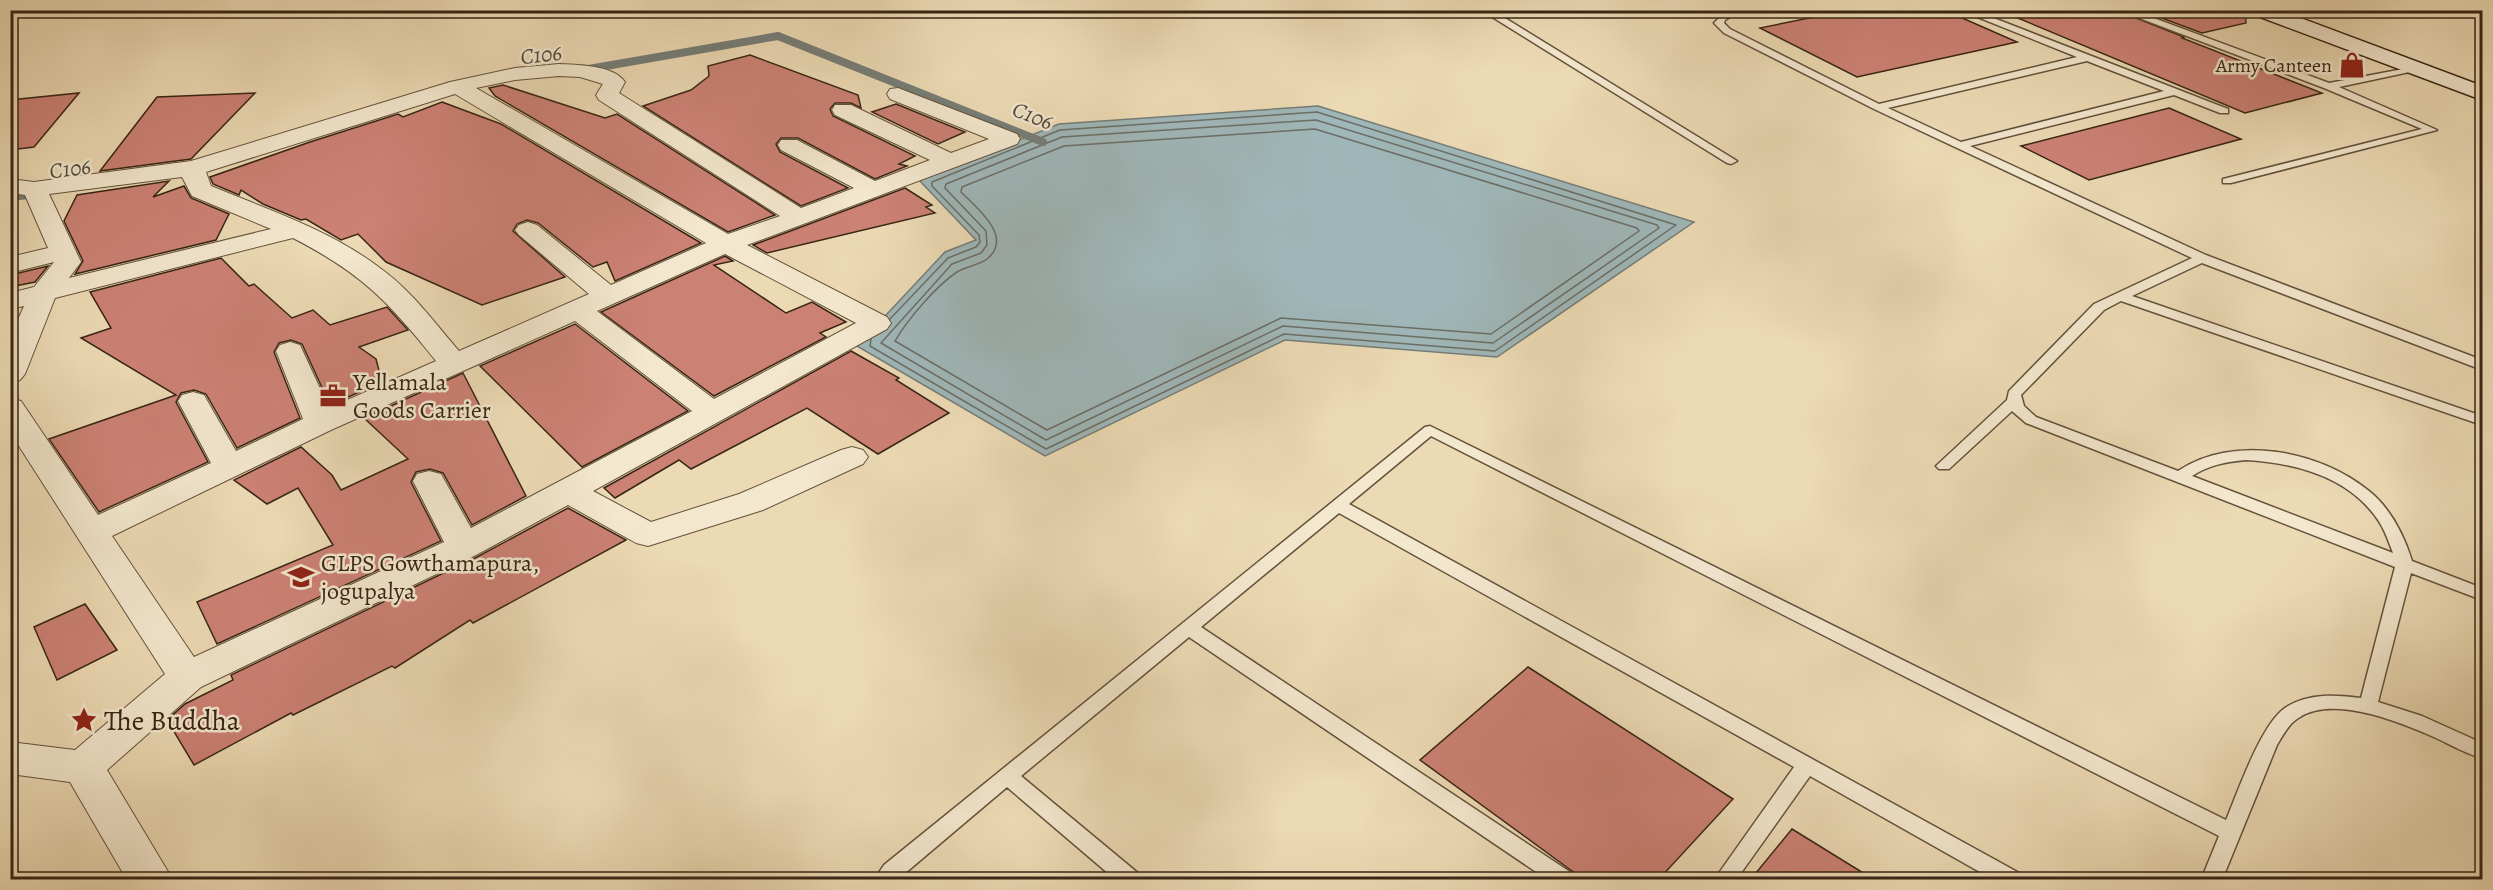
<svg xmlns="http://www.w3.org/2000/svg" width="2493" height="890" viewBox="0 0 2493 890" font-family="Alegreya,serif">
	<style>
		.water { fill: #9fb7b9; stroke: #757d77; stroke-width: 1.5 }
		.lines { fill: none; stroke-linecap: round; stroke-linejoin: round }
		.shore { stroke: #6b6e66; stroke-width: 1.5 }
		.stream-far1 { stroke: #757d77; stroke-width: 8 }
		.stream { stroke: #757d77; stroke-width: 10 }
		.building { fill: #cc8175; stroke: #372514; stroke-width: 1.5 }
		.service-casing { stroke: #64523c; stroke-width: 3 }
		.minor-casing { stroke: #64523c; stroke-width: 2 }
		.secondary-casing { stroke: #372514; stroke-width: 3 }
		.service { fill: #f3e7ce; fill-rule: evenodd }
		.minor { fill: #f3e7ce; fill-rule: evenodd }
		.secondary { fill: #f3e7ce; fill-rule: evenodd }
		.labels { text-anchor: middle; stroke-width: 5; stroke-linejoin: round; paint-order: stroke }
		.far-poi-label { font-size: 20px; fill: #372514; stroke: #f3e7ce; text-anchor: end }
		.far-water-label { font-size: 22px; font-style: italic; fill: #514a3d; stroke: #f3e7ce }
		.poi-label { font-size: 24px; fill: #372514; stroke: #f3e7ce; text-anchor: start }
		.near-poi-label { font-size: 28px; fill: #372514; stroke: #f3e7ce; text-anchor: start }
	</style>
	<rect width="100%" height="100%" fill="#ecdab4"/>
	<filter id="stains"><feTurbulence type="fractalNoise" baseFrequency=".00333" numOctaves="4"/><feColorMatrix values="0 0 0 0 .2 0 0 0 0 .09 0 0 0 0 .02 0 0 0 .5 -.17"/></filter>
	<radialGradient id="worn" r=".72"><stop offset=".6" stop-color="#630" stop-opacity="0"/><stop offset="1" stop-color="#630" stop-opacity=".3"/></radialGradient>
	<!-- water -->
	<polygon class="water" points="1318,106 1694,222 1497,357 1285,340 1045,456 857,346 945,252 976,240 919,180 1059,124"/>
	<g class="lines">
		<!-- shore -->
		<g class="shore">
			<polygon points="1316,120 1657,225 1659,228 1493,343 1283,326 1046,440 881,343 952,264 981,253 987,245 986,231 945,188 946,184 1062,137"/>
			<path d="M 1315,129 L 1637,228 L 1639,231 L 1491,334 L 1281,318 L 1047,430 L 895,341 C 907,320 937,285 957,272 C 966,266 978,266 987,259 C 1014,237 977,208 961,192 L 962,187 L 1064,146 Z"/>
			<polyline points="871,339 870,346 1046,449 1284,334 1495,351 1676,225 1317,112 1060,130 932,182 932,186 979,235 980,242 976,247 948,258 890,319"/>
		</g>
		<!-- stream-far1 -->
		<polyline class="stream-far1" points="583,70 778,36 1043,142"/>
		<!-- stream -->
		<polyline class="stream" points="10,196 38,193"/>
	</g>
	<!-- building -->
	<g class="building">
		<polygon points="1849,10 1944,10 2017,42 1857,77 1760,28"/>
		<polygon points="2116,10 2184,37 2182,38 2322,93 2245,113 2001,11"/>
		<polygon points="2140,10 2245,10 2246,23 2202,33"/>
		<polygon points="750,55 858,95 861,108 851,103 835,103 830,109 833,116 915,156 899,164 907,166 875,179 798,138 781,138 776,144 780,152 848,188 801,206 643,106 691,90 709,76 708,66"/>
		<polygon points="503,85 605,118 617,114 775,215 728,232 495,96 489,88"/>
		<polygon points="79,93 34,147 10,150 10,100"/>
		<polygon points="255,93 191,159 100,171 157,97"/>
		<polygon points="442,102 501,124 701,243 615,281 607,262 593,267 538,223 527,220 517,224 513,231 565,277 482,305 386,262 358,234 341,240 306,219 301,220 263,204 241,190 239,195 213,184 210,177 310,142 398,114 403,117"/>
		<polygon points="896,104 965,132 938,144 872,112"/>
		<polygon points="2169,108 2241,139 2089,180 2021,146"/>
		<polygon points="169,181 153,197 184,186 191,198 229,214 216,240 75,274 83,261 64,221 77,195"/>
		<polygon points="905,188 932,205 926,207 935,213 767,253 753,245"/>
		<polygon points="725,256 733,261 714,265 786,313 812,302 846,322 820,333 826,337 714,396 601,312"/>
		<polygon points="221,258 249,286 254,284 292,318 313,310 330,325 387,307 408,330 359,347 376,359 382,382 330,405 302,344 291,340 279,343 274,352 300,418 237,448 206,394 194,390 181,393 176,402 208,462 99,512 49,439 176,395 81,338 111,328 90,292"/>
		<polygon points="48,266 35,282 10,287 10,275"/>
		<polygon points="575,324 688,411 582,467 480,366"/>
		<polygon points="851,351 899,378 896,380 949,413 878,454 807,408 691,469 679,460 615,498 604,488"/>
		<polygon points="463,373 526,496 472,525 443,473 430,469 416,472 411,482 441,541 217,644 197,602 333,545 298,488 267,504 234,480 301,447 332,475 341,490 408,459 364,418"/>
		<polygon points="568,508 626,540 473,623 470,620 395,668 392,666 293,715 291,713 194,765 167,720 185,704 233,680 231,675 477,557"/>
		<polygon points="85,604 117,650 57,680 34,627"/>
		<polygon points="1528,667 1733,799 1659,879 1583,879 1420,760"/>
		<polygon points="1792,829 1873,879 1751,879"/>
	</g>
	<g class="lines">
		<!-- service casing -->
		<g class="service-casing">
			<g id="service">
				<polygon points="1481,10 1492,10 1737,161 1731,164 1727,163"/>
				<path d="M 1742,10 L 1725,20 L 1724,23 L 1730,29 L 1879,104 L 2077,57 L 1960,10 L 1973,10 L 2228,109 L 2228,113 L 2220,113 L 2174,95 L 1970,146 L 2206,255 L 2482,360 L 2482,369 L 2477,368 L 2202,263 L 2132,296 L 2482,416 L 2482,425 L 2121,301 L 2104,310 L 2021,395 L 2024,406 L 2036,417 L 2178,471 C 2233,434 2319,450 2369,491 C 2390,508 2404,535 2412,561 L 2482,588 L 2482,600 L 2411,573 L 2378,702 L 2422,716 L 2482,743 L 2482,758 C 2467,754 2451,745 2436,738 C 2402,723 2335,695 2300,717 C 2289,723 2283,735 2277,745 L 2222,880 L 2201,880 L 2219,836 L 1431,436 L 1349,504 L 2021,874 L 2024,880 L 1994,880 L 1810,776 L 1736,880 L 1714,880 L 1794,767 L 1339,513 L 1201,627 L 1573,874 L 1576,880 L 1548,880 L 1189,637 L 1021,776 L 1139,874 L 1142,880 L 1116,880 L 1007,787 L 897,880 L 874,880 L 884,865 L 1425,427 L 1430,426 L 2226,820 C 2238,792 2262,720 2288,706 C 2311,693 2336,695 2361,698 L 2395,567 L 2026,423 L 2012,411 L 1949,469 L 1939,469 L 1936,466 L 2007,400 L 2009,391 L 2094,304 L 2192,258 L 1874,109 L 1724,33 L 1714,23 L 1726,11 ZM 2087,61 L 2164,91 L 1961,142 L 1888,108 ZM 2246,460 C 2296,463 2351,477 2380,523 C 2386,533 2389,543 2393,553 L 2192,476 C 2209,465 2225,462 2246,460 Z"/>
				<polygon points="2118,10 2132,10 2329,83 2419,66 2419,70 2339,87 2437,130 2231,183 2223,183 2223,179 2422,129 2324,88"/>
			</g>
		</g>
		<!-- minor casing -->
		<g class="minor-casing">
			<path id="minor" d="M 559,64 C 578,65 614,65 625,82 L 619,93 L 801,208 L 854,188 L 781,150 L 778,145 L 781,140 L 797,140 L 875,181 L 930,160 L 835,115 L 832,110 L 835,105 L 851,105 L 951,153 L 989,139 L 890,99 L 887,94 L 890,89 L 898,88 L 1017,134 L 1020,139 L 1017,144 L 747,245 L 887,317 L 891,323 L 887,329 L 593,491 L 651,522 L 739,494 L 841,450 L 852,447 L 863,450 L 868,457 L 863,464 L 763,510 L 648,546 L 636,543 L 568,505 L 476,555 L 201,687 L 107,770 L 173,880 L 127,880 L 70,782 L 10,774 L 10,742 L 75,750 L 165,674 L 10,432 L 10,398 L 21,401 L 98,515 L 211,463 L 178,401 L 182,395 L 193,392 L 204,395 L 236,451 L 303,419 L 276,351 L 280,345 L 290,342 L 300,345 L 329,408 L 436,361 C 389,302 361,273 293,238 L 55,298 L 25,374 L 20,380 L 10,383 L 10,338 L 24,306 L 10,309 L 10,293 L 34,287 L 54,262 L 10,273 L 10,257 L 48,248 L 25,195 L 10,193 L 10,179 L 34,182 L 191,161 L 450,82 L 515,68 ZM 559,76 L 580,77 L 603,84 L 596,95 L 599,100 L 780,216 L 728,234 L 476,88 L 515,80 ZM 455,94 L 706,243 L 611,285 L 537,225 L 528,222 L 519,225 L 515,230 L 519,235 L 589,294 L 459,351 C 434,322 411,290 380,268 C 330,230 269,210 211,186 L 206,172 ZM 182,177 L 192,196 L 271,229 L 69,278 L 81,262 L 49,194 ZM 725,254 L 856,323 L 714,399 L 597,311 ZM 575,321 L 692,411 L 471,528 L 441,474 L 429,471 L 417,474 L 413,481 L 444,542 L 194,657 L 112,536 L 331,430 Z"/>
		</g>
		<!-- secondary casing -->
		<g class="secondary-casing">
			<polygon id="secondary" points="2249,10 2279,10 2482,86 2482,100 2252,14"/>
		</g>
		<!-- service -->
		<use href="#service" class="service"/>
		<!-- minor -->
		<use href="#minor" class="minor"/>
		<!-- secondary -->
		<use href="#secondary" class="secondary"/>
	</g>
	<!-- icons -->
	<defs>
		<g id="shop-bare" transform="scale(2.07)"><path d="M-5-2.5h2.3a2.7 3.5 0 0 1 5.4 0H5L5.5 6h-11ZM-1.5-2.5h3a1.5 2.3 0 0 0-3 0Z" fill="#8f2418" stroke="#f3e7ce" stroke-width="2.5" paint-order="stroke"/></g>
		<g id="office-bare" transform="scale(2.07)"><path d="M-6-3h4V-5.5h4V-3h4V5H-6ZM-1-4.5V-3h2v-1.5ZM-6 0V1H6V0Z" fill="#8f2418" stroke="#f3e7ce" stroke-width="2.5" paint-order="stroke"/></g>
		<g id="school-bare" transform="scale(2.07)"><path d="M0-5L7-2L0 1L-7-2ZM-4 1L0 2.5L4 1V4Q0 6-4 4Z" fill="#8f2418" stroke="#f3e7ce" stroke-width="2.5" paint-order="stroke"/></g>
		<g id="sight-bare" transform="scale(2.07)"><path d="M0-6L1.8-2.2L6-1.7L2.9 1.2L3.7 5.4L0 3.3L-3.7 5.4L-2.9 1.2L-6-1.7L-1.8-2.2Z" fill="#8f2418" stroke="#f3e7ce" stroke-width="2.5" paint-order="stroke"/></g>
	</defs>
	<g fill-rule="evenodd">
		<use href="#shop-bare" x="2352" y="65"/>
		<use href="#office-bare" x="333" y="396"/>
		<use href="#school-bare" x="301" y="577"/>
		<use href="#sight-bare" x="84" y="720"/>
	</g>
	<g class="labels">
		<!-- far-poi labels -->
		<g class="far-poi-label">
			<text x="2332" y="72">Army Canteen</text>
		</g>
		<!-- far-water labels -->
		<g class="far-water-label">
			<text transform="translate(541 54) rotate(-6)" y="8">C106</text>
			<text transform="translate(1033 115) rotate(22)" y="8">C106</text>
			<text transform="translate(70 168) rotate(-7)" y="8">C106</text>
		</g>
		<!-- poi labels -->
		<g class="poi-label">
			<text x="353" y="390">Yellamala<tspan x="353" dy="28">Goods Carrier</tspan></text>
			<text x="321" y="571">GLPS Gowthamapura,<tspan x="321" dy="28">jogupalya</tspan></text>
		</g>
		<!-- near-poi labels -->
		<g class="near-poi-label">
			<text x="104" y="730">The Buddha</text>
		</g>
	</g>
	<!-- margin -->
	<rect width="2493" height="890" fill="none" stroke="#ecdab4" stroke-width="36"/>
	<rect x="12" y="12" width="2469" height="866" fill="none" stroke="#372514" stroke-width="3"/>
	<rect x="18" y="18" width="2457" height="854" fill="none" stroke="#372514" stroke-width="1.5"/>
	<rect width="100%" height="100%" filter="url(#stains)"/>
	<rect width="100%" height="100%" fill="url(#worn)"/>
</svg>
